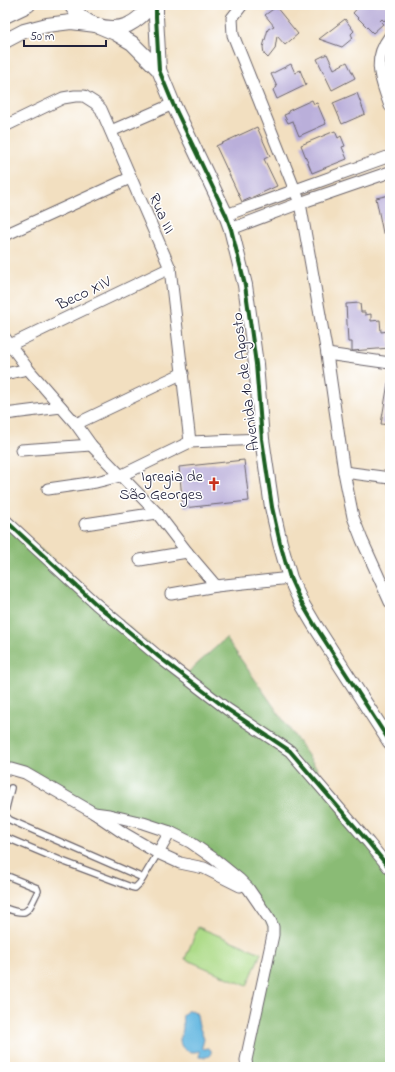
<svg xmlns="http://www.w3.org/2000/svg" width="395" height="1072" viewBox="0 0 395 1072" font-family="'Indie Flower',sans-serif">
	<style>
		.green { fill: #addb88; stroke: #687e62 }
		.forest { fill: #8abb74; stroke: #566e58 }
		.water { fill: #65b8e1; stroke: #446d8e }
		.building { fill: #baafda }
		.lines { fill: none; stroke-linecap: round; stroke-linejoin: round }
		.service-casing { stroke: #6b646a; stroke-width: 8 }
		.minor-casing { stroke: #6b646a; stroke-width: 13 }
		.tertiary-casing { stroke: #6b646a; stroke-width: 16 }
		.service { stroke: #fff; stroke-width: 5.5 }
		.minor { stroke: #fff; stroke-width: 11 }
		.tertiary { stroke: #fff; stroke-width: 14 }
		.cycleway-casing { stroke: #fff; stroke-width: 6 }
		.cycleway { stroke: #1b5e20; stroke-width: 4 }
		.labels { text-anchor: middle; stroke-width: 3; stroke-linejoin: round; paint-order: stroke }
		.street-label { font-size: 16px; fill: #22223b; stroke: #fff }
		.poi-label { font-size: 16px; fill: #22223b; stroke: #fff; text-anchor: end }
	</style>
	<rect width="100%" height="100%" fill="#fff"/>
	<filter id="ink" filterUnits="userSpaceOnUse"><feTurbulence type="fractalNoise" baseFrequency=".025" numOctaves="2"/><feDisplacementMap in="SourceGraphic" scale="8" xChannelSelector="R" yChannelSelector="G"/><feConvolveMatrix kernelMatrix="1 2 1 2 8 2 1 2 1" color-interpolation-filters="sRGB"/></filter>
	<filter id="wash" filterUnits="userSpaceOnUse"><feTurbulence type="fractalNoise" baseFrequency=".012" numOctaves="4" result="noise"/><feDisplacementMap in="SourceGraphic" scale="16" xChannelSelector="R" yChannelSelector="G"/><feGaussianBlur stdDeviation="0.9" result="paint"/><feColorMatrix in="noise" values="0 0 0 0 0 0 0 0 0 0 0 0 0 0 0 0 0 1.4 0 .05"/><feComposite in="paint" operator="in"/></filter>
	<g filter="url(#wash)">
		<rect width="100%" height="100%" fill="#f2dfc0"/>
		<!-- green -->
		<polygon class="green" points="198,927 261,953 247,986 185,959"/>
		<!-- forest -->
		<polygon class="forest" points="5,518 184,676 226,638 369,843 390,869 390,1067 247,1067 273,935 248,888 190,842 115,816 5,769"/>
		<!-- water -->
		<path class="water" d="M 192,1010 L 196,1013 L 197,1015 L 199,1026 L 204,1039 L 202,1047 L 204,1049 L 208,1048 L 211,1050 C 212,1057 205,1058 199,1057 L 200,1052 L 199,1051 C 191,1054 180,1050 180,1040 C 180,1036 183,1032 183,1028 C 183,1023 182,1019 183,1015 L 187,1011 Z"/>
		<g id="blocks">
			<!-- building -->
			<g class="building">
				<polygon points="360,5 386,5 390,9 390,15 384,21 382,19 380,21 383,24 373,33 353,13"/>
				<polygon points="276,7 298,34 285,45 277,36 275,49 268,58 264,54 263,47 268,29 274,26 265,15"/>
				<polygon points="345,19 354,31 351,34 353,38 342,47 319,39"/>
				<polygon points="327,54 334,69 347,62 355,78 332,90 317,59"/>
				<polygon points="291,64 295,73 300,70 306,85 277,99 273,90 277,87 271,74"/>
				<polygon points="357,93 365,114 342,124 333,103"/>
				<polygon points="312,100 314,104 317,103 326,124 299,136 293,121 288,123 284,115 289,113 288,111"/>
				<polygon points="257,127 270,156 264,159 277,186 242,202 216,146"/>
				<polygon points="335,131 338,138 341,136 345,146 342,147 347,159 312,173 301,145"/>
				<polygon points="390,195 390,231 383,233 376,198"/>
				<polygon points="360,303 361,312 365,312 365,315 371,314 371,321 380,320 381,332 389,331 390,348 352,351 352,342 348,342 346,304"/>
				<polygon points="388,383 390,383 390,425 381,424"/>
				<polygon points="244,460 249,501 183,508 179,467"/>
			</g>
		</g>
	</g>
	<g filter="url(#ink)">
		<use href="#blocks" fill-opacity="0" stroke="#6b646a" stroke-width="1"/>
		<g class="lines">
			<!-- service casing -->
			<g class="service-casing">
				<g id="service">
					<polyline points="5,812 11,788"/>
					<polyline points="5,815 10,820 143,878"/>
					<polyline points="5,837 62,861 131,887 135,888 140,883 158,853"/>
					<path d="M 5,875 L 37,888 L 38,891 C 27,912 29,917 5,908"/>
				</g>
			</g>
			<!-- minor casing -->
			<g class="minor-casing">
				<g id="minor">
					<polyline points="242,5 232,18 233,35 300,203 327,354 344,472 353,517 362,540 390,602"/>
					<path d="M 390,36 C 371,61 381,79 390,106"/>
					<polyline points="5,126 63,98 75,96 84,96 95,103 101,109 170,268 190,442"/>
					<polyline points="111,131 173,104"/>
					<polyline points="226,215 390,156"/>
					<polyline points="231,229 300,203 390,172"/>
					<polyline points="5,235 130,178"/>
					<polyline points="5,338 28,369 76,424 91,445 157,513 187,552 216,586"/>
					<polyline points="10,345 170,268"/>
					<polyline points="327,354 390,363"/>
					<polyline points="5,374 28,369"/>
					<polyline points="5,414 61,407"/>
					<polyline points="76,424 183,373"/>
					<polyline points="21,450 91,445"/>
					<polyline points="344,472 390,478"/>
					<polyline points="48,489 96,482 120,476 190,442 262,439"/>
					<polyline points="5,520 96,604 159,657 227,709 290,751 369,843 390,869"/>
					<polyline points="85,524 157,513"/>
					<polyline points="140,560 187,552"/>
					<polyline points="171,594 216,586 290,578"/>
					<polyline points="5,769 11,769 25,773 94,813 125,834 158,853 180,863 204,868 240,886"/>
					<polyline points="94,813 109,815 143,823 170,832 190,842 213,858 239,879 248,888 270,920 273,927 273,935 246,1060 247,1067"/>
					<polyline points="158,853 170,832"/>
				</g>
			</g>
			<!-- tertiary casing -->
			<g class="tertiary-casing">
				<g id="tertiary">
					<path d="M 71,5 C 82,24 108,33 128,25 C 138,20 145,13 151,5"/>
					<polyline points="156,5 156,17 159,70 173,104 226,215 231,229 245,285 256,364 262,439 272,507 280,543 290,578 301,602 314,624 390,742"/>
					<polyline points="5,16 28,5"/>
					<polyline points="5,41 24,31 47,25 71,22 96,25 115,33 132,43 159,70"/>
				</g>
			</g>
			<!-- service -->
			<use href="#service" class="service"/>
			<!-- minor -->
			<use href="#minor" class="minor"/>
			<!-- tertiary -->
			<use href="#tertiary" class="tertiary"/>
			<!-- cycleway casing -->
			<g class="cycleway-casing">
				<g id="cycleway">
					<polyline points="156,5 156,17 159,70 173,104 226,215 231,229 245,285 256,364 262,439 272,507 280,543 290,578 301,602 314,624 390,742"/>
					<polyline points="5,520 96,604 159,657 227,709 290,751 369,843 390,869"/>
				</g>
			</g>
			<!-- cycleway -->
			<use href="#cycleway" class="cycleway"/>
		</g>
	</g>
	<!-- icons -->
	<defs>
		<g id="church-bare" transform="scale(1.08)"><path d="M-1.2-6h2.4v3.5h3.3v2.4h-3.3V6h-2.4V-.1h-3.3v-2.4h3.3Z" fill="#c8321e" stroke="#fff" stroke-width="2.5" paint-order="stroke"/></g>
	</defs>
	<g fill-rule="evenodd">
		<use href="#church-bare" x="214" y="484"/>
	</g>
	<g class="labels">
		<!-- street labels -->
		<g class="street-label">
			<text transform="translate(163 213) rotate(66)" y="6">Rua III</text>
			<text transform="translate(83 292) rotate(-26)" y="6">Beco XIV</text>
			<text transform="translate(244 382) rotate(-97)" y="6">Avenida 10 de Agosto</text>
		</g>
		<!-- poi labels -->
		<g class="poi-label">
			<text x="203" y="481">Igregia de<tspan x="203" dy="18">São Georges</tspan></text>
		</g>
	</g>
	<!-- margin -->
	<rect width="395" height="1072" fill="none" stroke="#fff" stroke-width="20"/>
	<!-- scale -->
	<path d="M24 40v6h82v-6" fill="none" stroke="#22223b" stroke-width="2"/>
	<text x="30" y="40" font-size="12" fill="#22223b" stroke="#ffffff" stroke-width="3" paint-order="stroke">50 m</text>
</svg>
